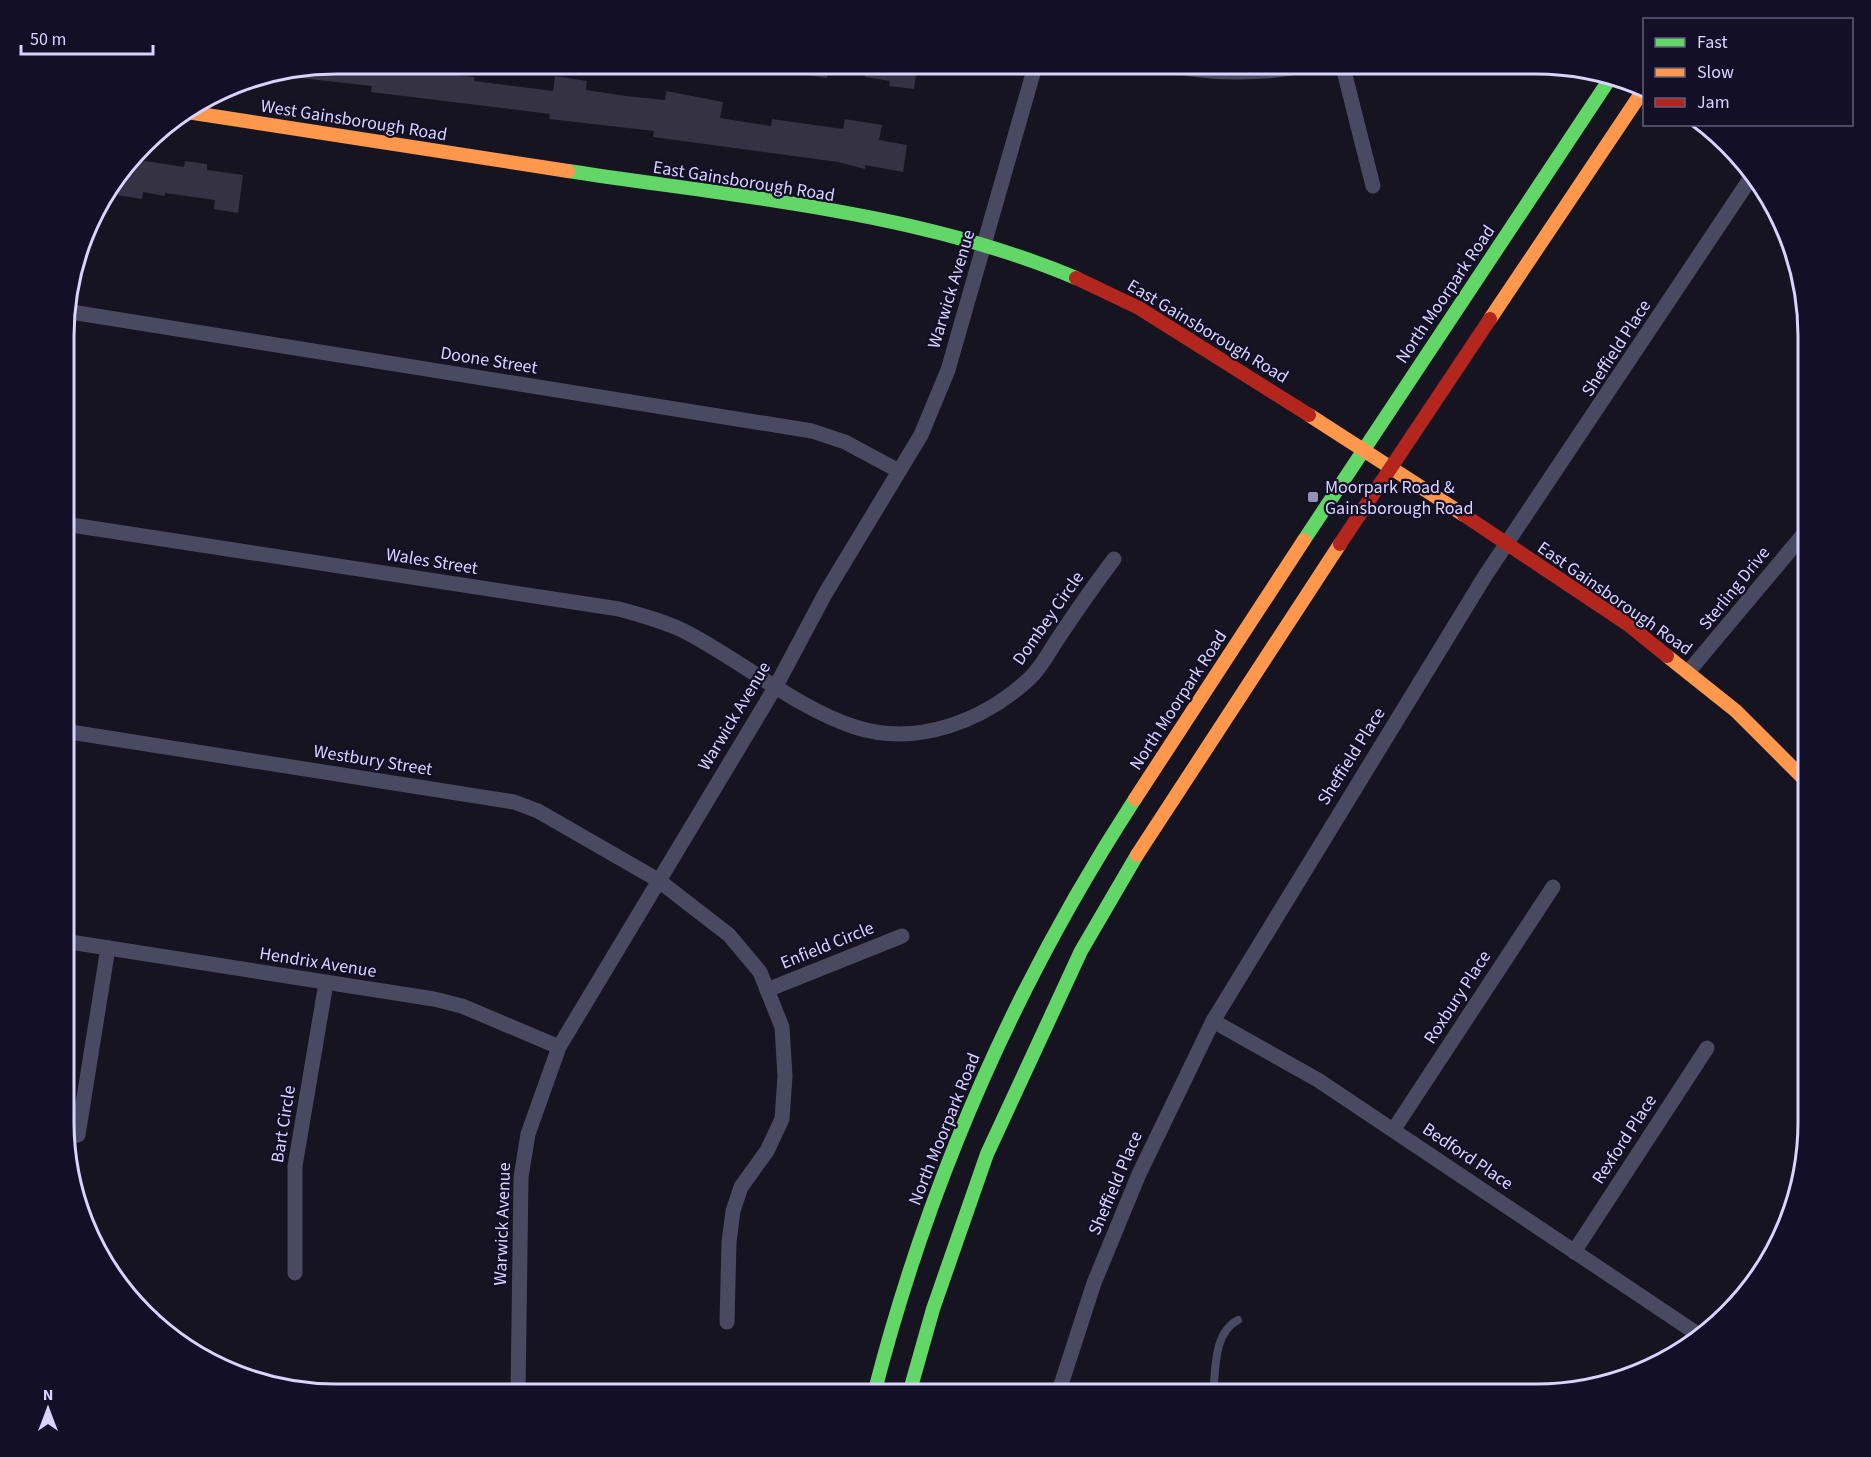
<svg xmlns="http://www.w3.org/2000/svg" width="1871" height="1457" viewBox="0 0 1871 1457" font-family="'Source Sans 3',sans-serif">
	<style>
		.building { fill: #343243 }
		.lines { fill: none; stroke-linecap: round; stroke-linejoin: round }
		.lane { stroke: #4a4962; stroke-width: 8 }
		.street { stroke: #4a4962; stroke-width: 15 }
		.fast { stroke: #63d668; stroke-width: 14 }
		.slow { stroke: #ff974d; stroke-width: 14 }
		.jam { stroke: #b3261e; stroke-width: 14 }
		.poi-dot { fill: #9591b1; stroke: #130f26; stroke-width: 2 }
		.labels { text-anchor: middle; stroke-width: 4.5; stroke-linejoin: round; paint-order: stroke }
		.street-label { font-size: 18px; fill: #d9d4ff; stroke: #130f26 }
		.poi-label { font-size: 18px; fill: #d9d4ff; stroke: #130f26; text-anchor: start }
		.rim { fill: none; stroke: #d9d4ff; stroke-width: 3 }
	</style>
	<rect width="100%" height="100%" fill="#161421"/>
	<!-- building -->
	<g class="building">
		<polygon points="336,63 440,63 439,73 474,77 474,81 553,91 555,76 587,81 586,90 626,96 665,100 666,91 723,102 720,118 771,126 772,119 843,129 845,119 882,125 879,140 907,145 903,172 865,165 865,169 838,162 653,137 654,131 549,119 550,114 371,92 372,86 282,76 282,72"/>
		<polygon points="786,63 829,63 827,78 785,72"/>
		<polygon points="868,63 918,63 914,89 889,86 890,81 865,77"/>
		<polygon points="133,159 184,167 185,161 207,164 207,170 243,175 238,213 214,209 215,200 165,193 165,196 143,192 142,199 104,193"/>
	</g>
	<g class="lines">
		<!-- lane -->
		<path class="lane" d="M 1213,1394 C 1216,1370 1213,1333 1238,1320"/>
		<!-- street -->
		<g class="street">
			<path d="M 1158,63 C 1208,75 1268,75 1318,63"/>
			<polyline points="1342,63 1373,186"/>
			<polyline points="65,311 812,431 845,442 899,471"/>
			<path d="M 65,524 L 619,609 C 641,615 663,621 684,631 C 739,659 796,708 855,727 C 917,747 984,721 1030,678 C 1042,667 1050,650 1059,637 C 1077,610 1095,584 1114,559"/>
			<polyline points="1689,671 1808,529"/>
			<polyline points="64,731 514,802 538,811 658,880 729,935 760,972 782,1027 785,1076 782,1119 767,1151 741,1187 733,1211 729,1242 727,1322"/>
			<polyline points="64,941 434,999 462,1006 559,1047"/>
			<polyline points="767,990 902,936"/>
			<polyline points="1213,1021 1318,1080 1696,1333"/>
			<polyline points="1394,1129 1553,887"/>
			<polyline points="78,1135 108,948"/>
			<polyline points="1574,1252 1707,1048"/>
			<polyline points="295,1273 295,1166 326,983"/>
			<polyline points="518,1394 521,1177 528,1134 559,1047 776,686 825,594 921,435 948,370 1036,63"/>
			<polyline points="1058,1394 1094,1283 1139,1174 1213,1021 1485,576 1748,182 1753,180"/>
		</g>
		<!-- fast -->
		<g class="fast">
			<path d="M 568,171 C 737,197 918,211 1076,278"/>
			<polyline points="1304,540 1611,77"/>
			<path d="M 874,1394 C 928,1183 1016,982 1135,799"/>
			<polyline points="909,1394 933,1309 987,1154 1081,951 1137,855"/>
		</g>
		<!-- slow -->
		<g class="slow">
			<polyline points="187,112 568,171"/>
			<polyline points="1490,319 1644,89"/>
			<polyline points="1309,415 1464,515"/>
			<polyline points="1667,656 1736,711 1808,783"/>
			<polyline points="1135,799 1304,540"/>
			<polyline points="1137,855 1340,544"/>
		</g>
		<!-- jam -->
		<g class="jam">
			<polyline points="1076,278 1139,308 1309,415"/>
			<polyline points="1464,515 1630,626 1667,656"/>
			<polyline points="1340,544 1490,319"/>
		</g>
	</g>
	<!-- markers -->
	<rect class="poi-dot" x="1307" y="491" width="12" height="12" rx="3"/>
	<g class="labels">
		<!-- street labels -->
		<g class="street-label">
			<text transform="translate(354 120) rotate(9)" y="6">West Gainsborough Road</text>
			<text transform="translate(744 181) rotate(9)" y="6">East Gainsborough Road</text>
			<text transform="translate(951 289) rotate(-73)" y="6">Warwick Avenue</text>
			<text transform="translate(1445 294) rotate(-56)" y="6">North Moorpark Road</text>
			<text transform="translate(1208 331) rotate(31)" y="6">East Gainsborough Road</text>
			<text transform="translate(1616 348) rotate(-57)" y="6">Sheffield Place</text>
			<text transform="translate(489 360) rotate(9)" y="6">Doone Street</text>
			<text transform="translate(432 561) rotate(9)" y="6">Wales Street</text>
			<text transform="translate(1734 588) rotate(-51)" y="6">Sterling Drive</text>
			<text transform="translate(1615 598) rotate(35)" y="6">East Gainsborough Road</text>
			<text transform="translate(1048 618) rotate(-55)" y="6">Dombey Circle</text>
			<text transform="translate(1178 700) rotate(-57)" y="6">North Moorpark Road</text>
			<text transform="translate(734 716) rotate(-59)" y="6">Warwick Avenue</text>
			<text transform="translate(1351 756) rotate(-58)" y="6">Sheffield Place</text>
			<text transform="translate(373 760) rotate(9)" y="6">Westbury Street</text>
			<text transform="translate(827 945) rotate(-22)" y="6">Enfield Circle</text>
			<text transform="translate(318 962) rotate(9)" y="6">Hendrix Avenue</text>
			<text transform="translate(1457 997) rotate(-57)" y="6">Roxbury Place</text>
			<text transform="translate(283 1124) rotate(-81)" y="6">Bart Circle</text>
			<text transform="translate(944 1129) rotate(-68)" y="6">North Moorpark Road</text>
			<text transform="translate(1624 1139) rotate(-57)" y="6">Rexford Place</text>
			<text transform="translate(1468 1156) rotate(34)" y="6">Bedford Place</text>
			<text transform="translate(1115 1183) rotate(-67)" y="6">Sheffield Place</text>
			<text transform="translate(502 1224) rotate(-88)" y="6">Warwick Avenue</text>
		</g>
		<!-- poi labels -->
		<g class="poi-label">
			<text x="1325" y="493">Moorpark Road &amp;<tspan x="1325" dy="21">Gainsborough Road</tspan></text>
		</g>
	</g>
	<!-- crop -->
	<path d="M0 0H1871V1457H0ZM336 74H1536A262 262 0 0 1 1798 336V1122A262 262 0 0 1 1536 1384H336A262 262 0 0 1 74 1122V336A262 262 0 0 1 336 74Z" fill="#130f26" fill-rule="evenodd"/>
	<path class="rim" d="M336 74H1536A262 262 0 0 1 1798 336V1122A262 262 0 0 1 1536 1384H336A262 262 0 0 1 74 1122V336A262 262 0 0 1 336 74Z"/>
	<!-- legend -->
	<rect x="1643" y="18" width="210" height="108" fill="#130f26" stroke="#625e7d" stroke-width="1.5"/>
	<rect x="1655" y="38" width="30" height="9" fill="#63d668" stroke="#625e7d" stroke-width="1.5"/>
	<text x="1697" y="48" font-size="18" fill="#d9d4ff">Fast</text>
	<rect x="1655" y="68" width="30" height="9" fill="#ff974d" stroke="#625e7d" stroke-width="1.5"/>
	<text x="1697" y="78" font-size="18" fill="#d9d4ff">Slow</text>
	<rect x="1655" y="98" width="30" height="9" fill="#b3261e" stroke="#625e7d" stroke-width="1.5"/>
	<text x="1697" y="108" font-size="18" fill="#d9d4ff">Jam</text>
	<!-- north arrow -->
	<g transform="translate(48 1409)" stroke="#130f26" stroke-width="4.5" paint-order="stroke">
	<path d="M0-4.5L10 22L0 15L-10 22Z" fill="#d9d4ff"/>
	<text y="-9" font-size="16" font-weight="bold" text-anchor="middle" fill="#d9d4ff">N</text>
	</g>
	<!-- scale -->
	<path d="M21 45v9h132v-9" fill="none" stroke="#d9d4ff" stroke-width="3"/>
	<text x="30" y="45" font-size="18" fill="#d9d4ff" stroke="#130f26" stroke-width="4.5" paint-order="stroke">50 m</text>
</svg>
